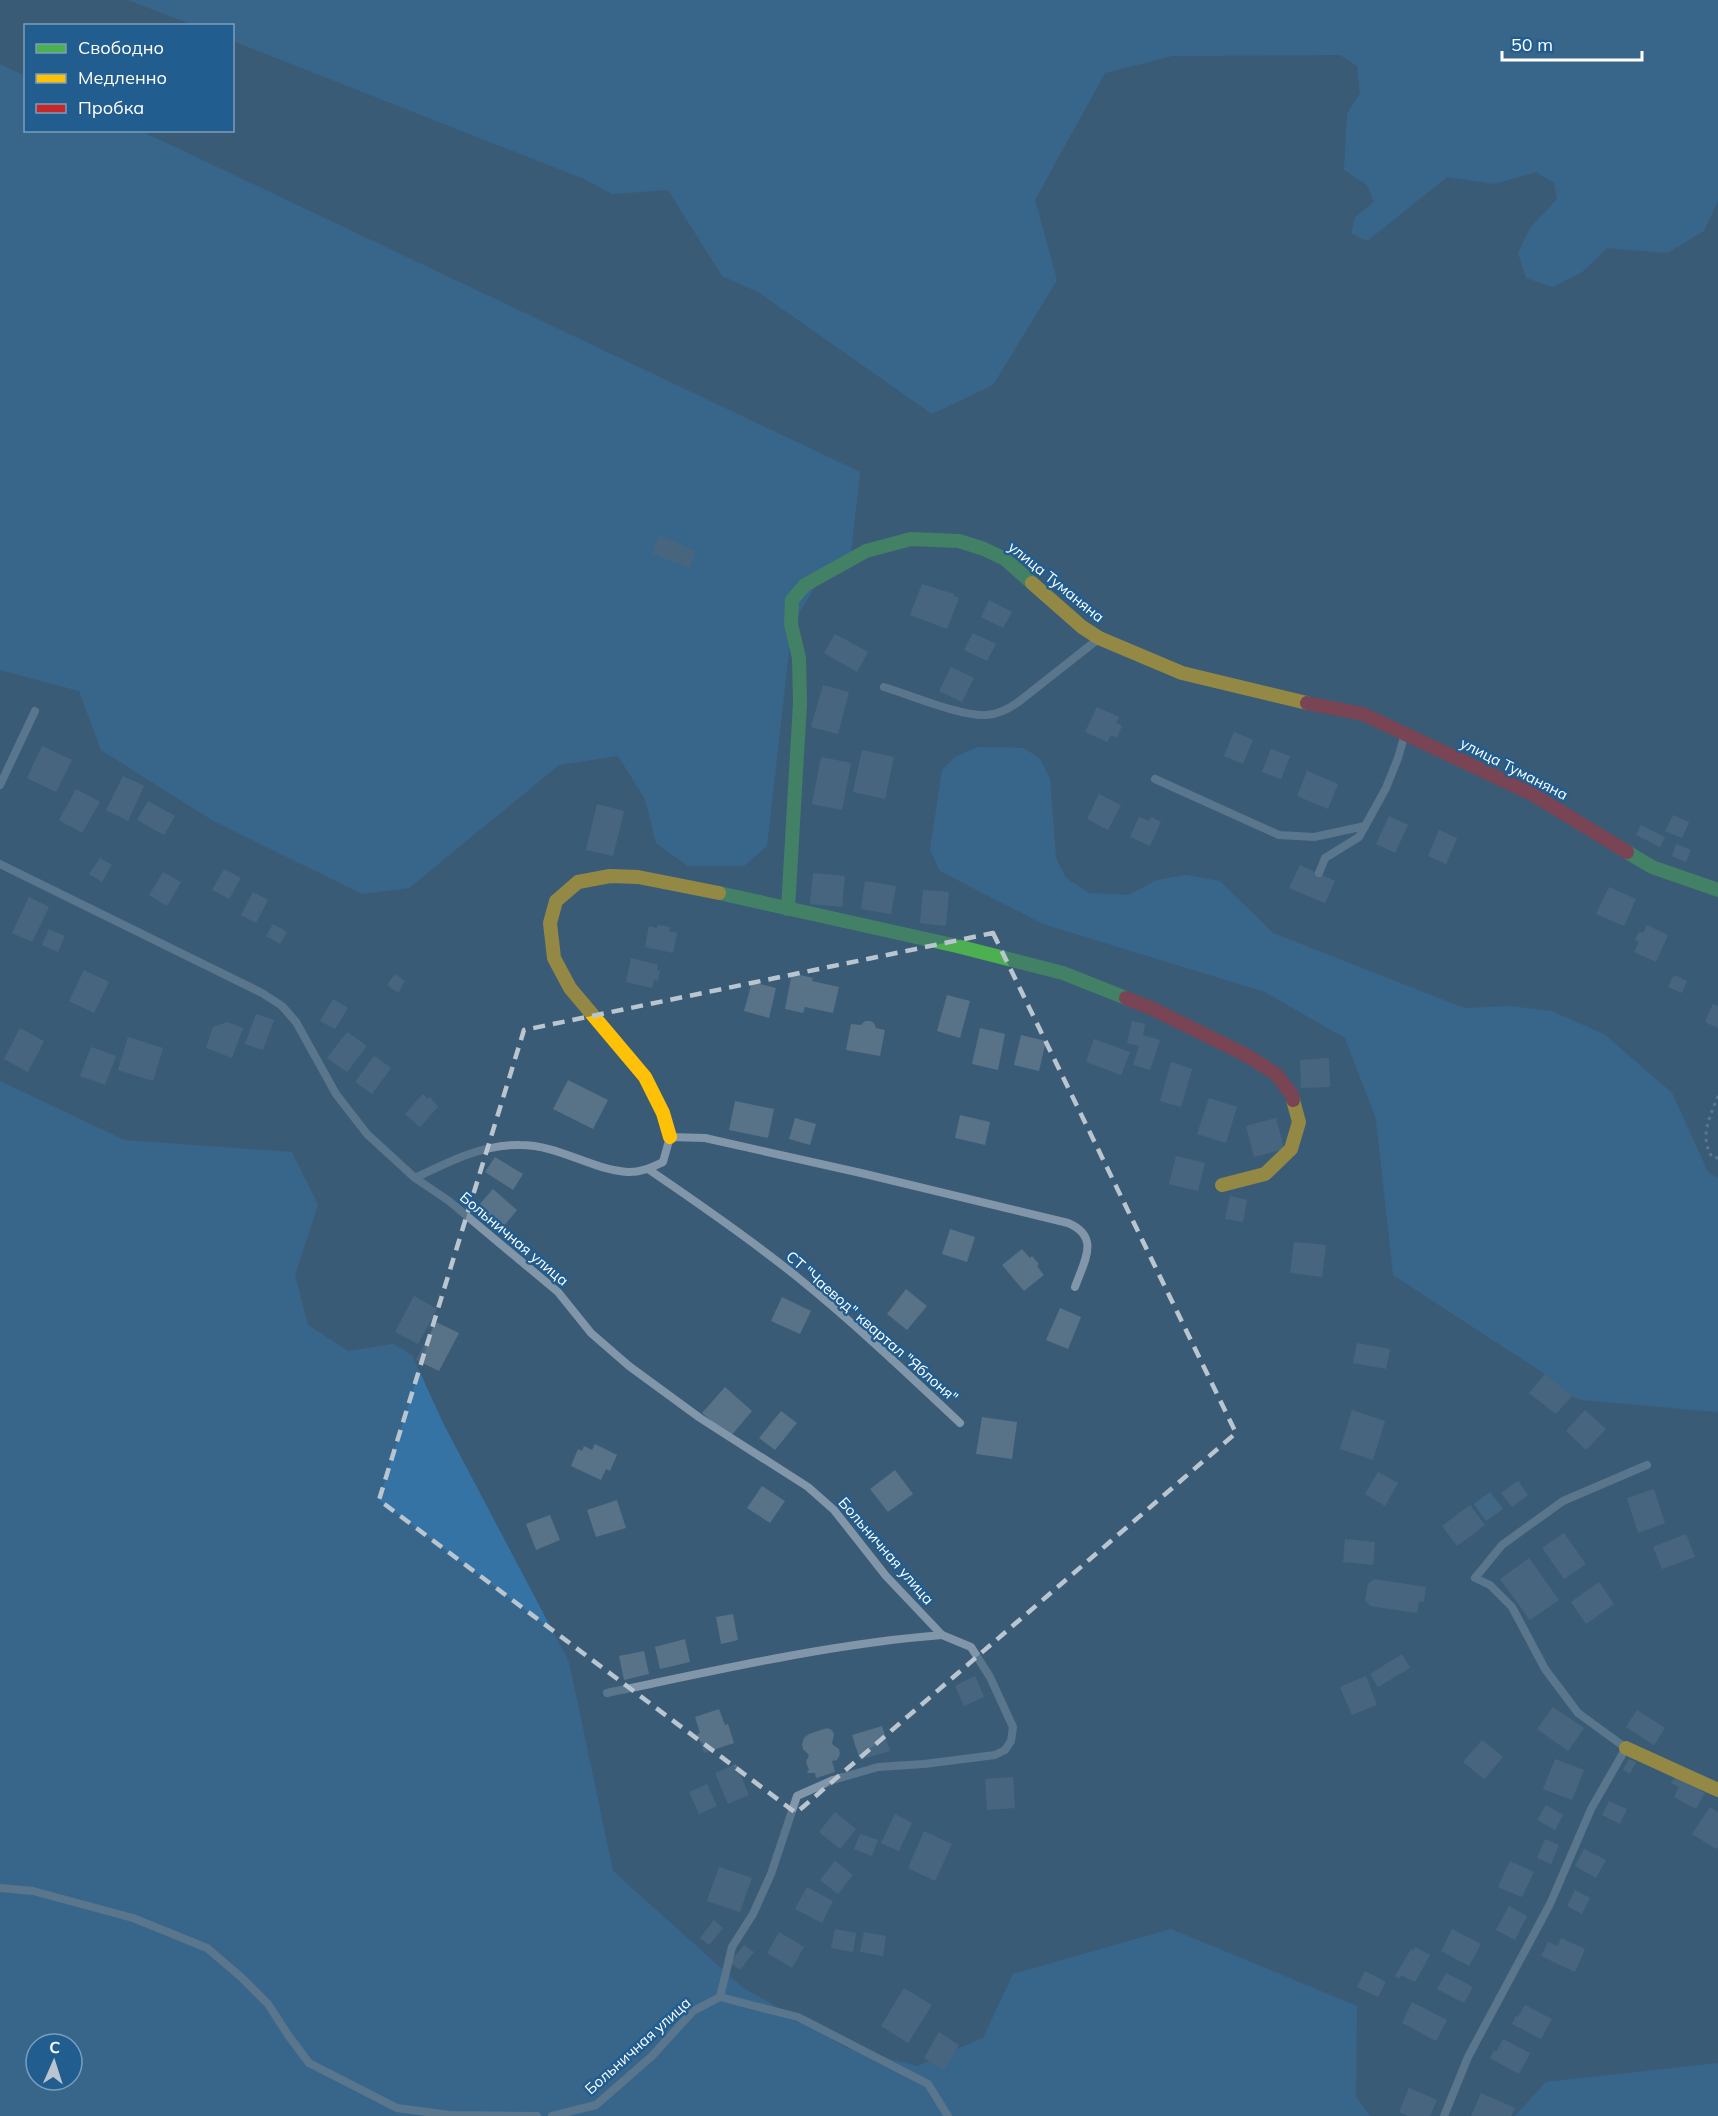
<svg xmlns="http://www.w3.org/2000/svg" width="1718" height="2116" viewBox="0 0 1718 2116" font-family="Mulish,sans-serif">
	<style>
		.green { fill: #3673a5; fill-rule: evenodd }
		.water { fill: #4c7598 }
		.building { fill: #587288 }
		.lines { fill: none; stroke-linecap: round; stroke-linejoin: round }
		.path { stroke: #8197a9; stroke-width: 3; stroke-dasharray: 3 4.5; stroke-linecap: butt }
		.lane { stroke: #8197a9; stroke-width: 8 }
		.fast { stroke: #4caf50; stroke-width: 14 }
		.slow { stroke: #ffc107; stroke-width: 14 }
		.jam { stroke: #c62828; stroke-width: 14 }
		.marked { fill: none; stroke: #bac6cf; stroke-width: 4.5; stroke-dasharray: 12 8; stroke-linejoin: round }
		.labels { text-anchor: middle; stroke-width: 5; stroke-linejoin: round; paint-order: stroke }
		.street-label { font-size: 15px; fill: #fff; stroke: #215d8f }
	</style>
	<rect width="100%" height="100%" fill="#3a5b76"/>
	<!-- green -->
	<g class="green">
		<polygon points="128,0 1718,0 1718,201 1704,231 1667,253 1607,248 1582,272 1553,287 1526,278 1518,253 1530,228 1557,199 1554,183 1536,172 1494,184 1447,177 1367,241 1351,233 1355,217 1374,202 1367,185 1344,170 1347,114 1360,93 1357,66 1340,55 1172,56 1105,73 1035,200 1057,280 993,385 932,414 758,292 722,276 668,190 612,194 584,179 233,41 232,26 193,25"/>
		<polygon points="0,64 25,76 26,130 141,131 860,472 850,561 821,577 792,625 767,846 744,866 688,866 656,843 645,799 618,756 559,765 409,888 362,894 212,820 101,750 79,691 0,670"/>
		<polygon points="978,747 1024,748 1040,759 1050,779 1056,858 1066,878 1089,893 1128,895 1157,880 1186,875 1220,881 1273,933 1464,1008 1511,1006 1551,1011 1604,1034 1672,1093 1708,1172 1718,1178 1718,1412 1580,1400 1572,1396 1545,1374 1393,1275 1376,1119 1345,1038 1265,992 1043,924 940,871 930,850 942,770 955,757"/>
		<path d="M 0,1081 L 124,1140 L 292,1152 L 318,1205 L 295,1275 L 308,1325 L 348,1351 L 393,1344 L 412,1355 L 443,1423 L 569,1662 L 613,1871 L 742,1987 L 847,2048 L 917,2066 L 983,2038 L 1013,1974 L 1171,1929 L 1357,2006 L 1356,2097 L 1370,2116 L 0,2116 ZM 36,2044 L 72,2044 L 72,2080 L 36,2080 Z"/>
		<polygon points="1718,2063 1718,2116 1515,2116 1546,2082"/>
	</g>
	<!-- water -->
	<polygon class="water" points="1490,1492 1503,1509 1486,1521 1474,1504"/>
	<!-- building -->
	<g class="building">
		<polygon points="659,535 696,551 689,568 652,553"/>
		<polygon points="922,584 954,594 954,596 959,598 947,629 910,615"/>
		<polygon points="989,600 1012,612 1003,628 981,617"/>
		<polygon points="973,633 996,644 987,661 964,650"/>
		<polygon points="835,634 868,652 857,672 824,653"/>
		<polygon points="951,667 974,678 962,702 939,691"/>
		<polygon points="823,685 849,692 838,734 811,727"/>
		<polygon points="1097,707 1119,717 1116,723 1122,726 1117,738 1111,735 1107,742 1085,732"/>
		<polygon points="1234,732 1253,740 1243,764 1224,756"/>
		<polygon points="42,746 72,760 56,792 27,778"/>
		<polygon points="1271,749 1290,756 1281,779 1262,772"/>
		<polygon points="862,750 894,757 885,799 853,792"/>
		<polygon points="821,757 851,763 842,810 812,804"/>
		<polygon points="1307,771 1338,784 1328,809 1297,796"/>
		<polygon points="123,776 144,786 128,821 106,810"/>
		<polygon points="76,789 100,802 82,833 59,820"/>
		<polygon points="1099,794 1121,805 1108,830 1087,819"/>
		<polygon points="148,801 175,816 164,835 137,820"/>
		<polygon points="597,804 624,811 613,856 586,850"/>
		<polygon points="1673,815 1689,822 1682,838 1665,831"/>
		<polygon points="1389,816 1408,825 1395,853 1376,844"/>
		<polygon points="1139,817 1149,821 1151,817 1161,822 1150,846 1130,837"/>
		<polygon points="1641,825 1665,837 1660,847 1636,835"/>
		<polygon points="1439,830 1457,838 1446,864 1428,856"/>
		<polygon points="1676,844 1691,850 1686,862 1672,856"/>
		<polygon points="100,858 112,865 102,882 89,874"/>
		<polygon points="1300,865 1335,881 1325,903 1289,888"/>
		<polygon points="224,869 241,878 229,899 212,890"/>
		<polygon points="163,872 181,882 167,906 149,895"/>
		<polygon points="813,873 845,876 842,907 810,904"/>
		<polygon points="865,881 896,886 891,914 861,909"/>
		<polygon points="1609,887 1636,899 1624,926 1596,914"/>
		<polygon points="923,890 949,892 946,926 920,923"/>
		<polygon points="253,892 268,900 256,923 241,915"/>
		<polygon points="29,897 49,907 32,942 12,933"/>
		<polygon points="273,924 287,932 280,944 266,936"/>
		<polygon points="658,925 670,927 669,931 677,933 673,953 645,947 649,926 657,928"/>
		<polygon points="1647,925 1668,935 1656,962 1634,952 1639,942 1635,940 1639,932 1643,933"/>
		<polygon points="49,929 65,936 58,952 42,945"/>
		<polygon points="631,958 658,965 657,970 660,971 658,981 654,980 652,988 626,982"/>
		<polygon points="84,970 109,982 94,1013 69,1001"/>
		<polygon points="792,973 813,978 812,981 839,987 833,1013 805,1007 803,1013 785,1009"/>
		<polygon points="395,974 405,981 398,993 387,985"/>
		<polygon points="1674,975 1687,981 1682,993 1668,987"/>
		<polygon points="752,982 776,988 769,1018 744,1011"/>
		<polygon points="947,995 970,1001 960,1038 937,1031"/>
		<polygon points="333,999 348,1008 335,1029 320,1021"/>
		<polygon points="1713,1004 1718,1006 1718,1028 1705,1022"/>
		<polygon points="256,1014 274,1020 263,1050 245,1044"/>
		<polygon points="865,1021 870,1021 874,1023 876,1028 885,1030 880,1056 846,1050 851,1024 861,1025"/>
		<polygon points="1132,1021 1145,1024 1143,1035 1160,1040 1150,1070 1133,1065 1139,1046 1127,1043"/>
		<polygon points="227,1022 243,1028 232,1058 206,1048 213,1027"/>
		<polygon points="20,1028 44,1041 28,1072 4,1059"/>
		<polygon points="980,1028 1005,1034 998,1070 972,1064"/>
		<polygon points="347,1032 367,1046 347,1072 327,1058"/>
		<polygon points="1021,1035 1046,1041 1039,1071 1014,1065"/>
		<polygon points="128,1037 163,1048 153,1081 118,1070"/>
		<polygon points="1094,1039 1130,1052 1121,1075 1086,1062"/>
		<polygon points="91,1047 116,1056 105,1085 80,1076"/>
		<polygon points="374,1056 391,1068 372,1094 355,1082"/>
		<polygon points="1329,1058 1330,1087 1301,1088 1300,1060"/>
		<polygon points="1171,1062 1192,1069 1181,1107 1160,1101"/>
		<polygon points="568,1080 608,1100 593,1129 553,1109"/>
		<polygon points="423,1094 428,1099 430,1097 438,1107 420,1127 405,1114"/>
		<polygon points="1209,1098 1237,1107 1226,1143 1197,1134"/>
		<polygon points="735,1101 774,1109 768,1138 729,1130"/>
		<polygon points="960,1115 990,1122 985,1145 955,1138"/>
		<polygon points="795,1118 816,1124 810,1145 789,1139"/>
		<polygon points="1276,1118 1284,1149 1254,1157 1246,1126"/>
		<polygon points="1176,1156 1205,1163 1198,1191 1169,1184"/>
		<polygon points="495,1157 523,1174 513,1190 485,1172"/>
		<polygon points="493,1189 517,1210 503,1227 478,1206"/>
		<polygon points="1230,1196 1247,1200 1243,1222 1225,1219"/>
		<polygon points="950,1229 975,1237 967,1262 942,1254"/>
		<polygon points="1294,1242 1326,1245 1322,1277 1290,1273"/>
		<polygon points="1022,1249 1030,1258 1032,1256 1039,1264 1037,1266 1044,1275 1024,1291 1002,1265"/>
		<polygon points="906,1289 927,1306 907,1330 887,1314"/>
		<polygon points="414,1296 437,1309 418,1344 395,1332"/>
		<polygon points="782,1297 811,1311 800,1334 771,1321"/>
		<polygon points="1060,1308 1081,1317 1068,1349 1046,1340"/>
		<polygon points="436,1322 459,1333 439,1371 416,1360"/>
		<polygon points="1357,1343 1390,1349 1386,1369 1353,1363"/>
		<polygon points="1545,1374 1572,1396 1556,1414 1529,1393"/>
		<polygon points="725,1387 752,1411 730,1437 702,1413"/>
		<polygon points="1352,1410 1385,1421 1373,1460 1340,1449"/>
		<polygon points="1585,1410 1606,1429 1586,1450 1566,1431"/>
		<polygon points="781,1411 797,1423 775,1450 759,1438"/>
		<polygon points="982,1417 1017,1422 1012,1459 976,1454"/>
		<polygon points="595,1444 617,1455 610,1471 606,1469 601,1480 571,1466 578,1449 582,1451 584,1446 592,1450"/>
		<polygon points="895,1470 913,1494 888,1512 870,1489"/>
		<polygon points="1378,1472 1398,1483 1385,1506 1365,1494"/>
		<polygon points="1518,1481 1528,1495 1512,1507 1501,1493"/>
		<polygon points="762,1486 785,1501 770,1523 747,1508"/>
		<polygon points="1654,1489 1665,1523 1638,1533 1627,1498"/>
		<polygon points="617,1500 626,1528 596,1537 587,1510"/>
		<polygon points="1470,1505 1485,1525 1457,1546 1442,1526"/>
		<polygon points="550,1515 560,1540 536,1550 526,1524"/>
		<polygon points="1564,1533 1586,1564 1564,1579 1542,1548"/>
		<polygon points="1686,1534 1695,1557 1662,1569 1653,1547"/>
		<polygon points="1345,1539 1375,1542 1373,1565 1343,1562"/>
		<polygon points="1529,1558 1559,1600 1530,1620 1500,1579"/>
		<polygon points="1374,1579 1426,1587 1424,1602 1419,1601 1417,1613 1370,1606 1365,1600 1368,1584"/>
		<polygon points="1599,1582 1614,1604 1586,1624 1571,1602"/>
		<polygon points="733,1614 738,1640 721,1644 716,1617"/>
		<polygon points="685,1639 690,1662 660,1669 655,1647"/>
		<polygon points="644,1651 649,1674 624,1680 619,1656"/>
		<polygon points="1402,1654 1410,1668 1378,1687 1370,1674"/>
		<polygon points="975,1676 984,1697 964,1706 955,1686"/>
		<polygon points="1366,1676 1377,1705 1352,1715 1340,1687"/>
		<polygon points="1553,1707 1584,1728 1568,1751 1537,1729"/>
		<polygon points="719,1709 725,1725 728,1724 734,1743 704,1753 697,1734 700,1733 695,1717"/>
		<polygon points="1637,1710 1665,1728 1654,1745 1626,1727"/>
		<polygon points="882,1726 890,1751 860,1760 852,1735"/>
		<polygon points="827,1728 832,1730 834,1734 832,1744 839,1749 840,1754 837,1760 832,1761 835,1772 816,1778 815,1773 808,1773 807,1771 809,1770 806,1762 809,1755 803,1749 802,1744 804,1738 809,1734"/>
		<polygon points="1482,1740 1503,1757 1484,1779 1463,1762"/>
		<polygon points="1555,1759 1584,1770 1572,1800 1543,1789"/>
		<polygon points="1629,1759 1636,1762 1630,1774 1623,1770"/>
		<polygon points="736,1764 749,1795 728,1804 715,1773"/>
		<polygon points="1676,1776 1705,1793 1696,1809 1674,1797 1679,1787 1671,1783"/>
		<polygon points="1013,1777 1015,1808 987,1810 985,1779"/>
		<polygon points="707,1784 717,1806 699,1814 689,1792"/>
		<polygon points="1609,1801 1627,1809 1620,1824 1602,1815"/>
		<polygon points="1546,1805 1563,1815 1555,1830 1537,1820"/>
		<polygon points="1710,1807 1718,1812 1718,1847 1716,1849 1692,1834"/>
		<polygon points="835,1812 856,1829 840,1849 819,1832"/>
		<polygon points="895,1814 912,1823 899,1851 881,1843"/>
		<polygon points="924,1831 952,1844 935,1881 908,1868"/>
		<polygon points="860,1834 878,1840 872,1856 854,1849"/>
		<polygon points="1545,1839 1559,1845 1551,1864 1537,1858"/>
		<polygon points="1584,1849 1606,1860 1596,1878 1575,1866"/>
		<polygon points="835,1861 853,1875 838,1894 820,1880"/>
		<polygon points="1510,1861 1534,1872 1522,1897 1498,1887"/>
		<polygon points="719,1867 752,1878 740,1912 707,1901"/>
		<polygon points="807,1887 833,1901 822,1923 795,1909"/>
		<polygon points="1575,1890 1590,1898 1582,1914 1567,1906"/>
		<polygon points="1509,1906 1527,1916 1515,1940 1496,1930"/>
		<polygon points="714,1920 723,1928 709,1945 700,1938"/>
		<polygon points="835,1929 856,1933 853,1952 831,1948"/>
		<polygon points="1452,1929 1481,1944 1469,1966 1441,1951"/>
		<polygon points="779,1932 804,1947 792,1968 767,1953"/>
		<polygon points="864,1932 886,1936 883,1956 860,1952"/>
		<polygon points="1561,1938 1585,1949 1575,1972 1541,1956 1548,1942 1558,1946"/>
		<polygon points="744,1945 754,1952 740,1970 730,1962"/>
		<polygon points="1415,1947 1430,1955 1415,1982 1401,1975 1399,1979 1395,1976 1411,1949 1414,1950"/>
		<polygon points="1365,1971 1386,1982 1378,1997 1357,1987"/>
		<polygon points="1446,1973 1473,1987 1464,2003 1437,1989"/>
		<polygon points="904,1988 932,2005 908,2043 881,2026"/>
		<polygon points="1412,2002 1447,2020 1436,2041 1402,2023"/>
		<polygon points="1525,2005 1552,2019 1541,2039 1512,2024 1516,2016 1518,2017"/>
		<polygon points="939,2032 959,2045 944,2070 924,2058"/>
		<polygon points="1503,2039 1530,2053 1519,2074 1490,2058 1494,2050 1496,2052"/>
		<polygon points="1409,2088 1437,2100 1430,2116 1408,2116 1399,2112"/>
		<polygon points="1481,2093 1515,2108 1511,2116 1471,2116"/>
	</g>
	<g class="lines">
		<!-- path -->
		<path class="path" d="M 1718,1096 C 1710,1117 1699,1136 1712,1157 L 1718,1158"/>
		<!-- lane -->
		<g class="lane">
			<path d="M 884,687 C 910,695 962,717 987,715 C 998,714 1008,709 1017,703 L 1097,640"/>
			<polyline points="1155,779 1279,835 1314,837 1365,826"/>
			<polyline points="0,785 35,711"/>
			<path d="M 0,864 L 262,993 L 282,1006 L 296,1022 L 336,1094 L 367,1134 L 415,1178 C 448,1162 483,1144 520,1145 C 559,1145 590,1169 627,1172 C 640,1173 652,1167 663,1162 L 670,1137 L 705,1138 L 861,1173 L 1068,1223 C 1101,1237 1084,1261 1075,1287"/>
			<polyline points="1319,873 1325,858 1359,837 1386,788 1398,758 1405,734"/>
			<path d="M 648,1169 C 698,1203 749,1238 796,1276 C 853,1322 907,1373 960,1423"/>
			<polyline points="415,1178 449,1201 558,1292 591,1333 629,1366 700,1418 808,1487 834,1510 886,1576 942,1635 971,1647 990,1677 1013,1727 1011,1741 1005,1750 995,1755 924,1764 878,1767 833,1780 797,1796 771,1874 753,1914 732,1947 720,1997 693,2011 652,2056 596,2105 552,2116"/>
			<path d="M 607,1693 C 718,1670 829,1644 942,1635"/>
			<polyline points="0,1888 33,1891 133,1918 207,1948 241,1977 268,2004 288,2035 309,2063 397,2108 449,2115 537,2116"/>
			<polyline points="720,1997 798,2017 928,2084 948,2116"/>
			<polyline points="1444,2116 1468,2057 1550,1904 1591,1809 1626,1748 1578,1713 1545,1669 1512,1607 1490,1585 1475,1578 1502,1545 1563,1501 1647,1465"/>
		</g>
		<!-- fast -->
		<g class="fast">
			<polyline points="1627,852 1652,867 1718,890"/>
			<polyline points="719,893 957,946 1063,973 1126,998"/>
			<polyline points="788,909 800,703 799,658 791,624 792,600 805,585 866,551 911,539 959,541 984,549 1005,559 1032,583"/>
		</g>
		<!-- slow -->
		<g class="slow">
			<polyline points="1032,583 1082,627 1099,638 1182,673 1307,703"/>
			<polyline points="670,1137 663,1113 645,1077 570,988 554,958 550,923 556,901 578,882 610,876 638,877 719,893"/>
			<polyline points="1222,1185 1265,1174 1291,1149 1299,1122 1293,1100"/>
			<polyline points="1626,1748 1718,1790"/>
		</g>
		<!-- jam -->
		<g class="jam">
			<polyline points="1307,703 1363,714 1532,794 1627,852"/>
			<polyline points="1126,998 1151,1008 1246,1055 1276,1074 1292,1095 1293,1100"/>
		</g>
	</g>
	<!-- marked area -->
	<path d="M0 0H1718V2116H0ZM 993,933 L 1236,1433 L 796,1813 L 379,1500 L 524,1030 Z" fill="#3a5b76" fill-opacity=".55" fill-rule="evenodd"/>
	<path class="marked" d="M 993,933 L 1236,1433 L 796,1813 L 379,1500 L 524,1030 Z"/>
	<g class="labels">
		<!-- street labels -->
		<g class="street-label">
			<text transform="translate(1056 582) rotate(39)" y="5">улица Туманяна</text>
			<text transform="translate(1514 769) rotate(27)" y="5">улица Туманяна</text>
			<text transform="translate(514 1239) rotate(40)" y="5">Больничная улица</text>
			<text transform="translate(872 1327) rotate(41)" y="5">СТ "Чаевод" квартал "Яблоня"</text>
			<text transform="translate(886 1551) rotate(49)" y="5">Больничная улица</text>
			<text transform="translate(638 2046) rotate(-42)" y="5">Больничная улица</text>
		</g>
	</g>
	<!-- legend -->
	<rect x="24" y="24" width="210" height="108" fill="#215d8f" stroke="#7a9ebc" stroke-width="1.5"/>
	<rect x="36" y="44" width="30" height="9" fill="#4caf50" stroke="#7a9ebc" stroke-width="1.5"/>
	<text x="78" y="54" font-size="18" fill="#ffffff">Свободно</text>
	<rect x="36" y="74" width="30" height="9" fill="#ffc107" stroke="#7a9ebc" stroke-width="1.5"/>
	<text x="78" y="84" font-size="18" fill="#ffffff">Медленно</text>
	<rect x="36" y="104" width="30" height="9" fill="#c62828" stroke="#7a9ebc" stroke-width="1.5"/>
	<text x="78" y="114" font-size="18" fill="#ffffff">Пробка</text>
	<!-- north arrow -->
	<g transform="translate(54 2062) rotate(3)"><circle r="28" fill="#215d8f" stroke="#7a9ebc" stroke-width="1.5"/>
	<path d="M0-4.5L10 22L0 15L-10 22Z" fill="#bac6cf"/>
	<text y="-9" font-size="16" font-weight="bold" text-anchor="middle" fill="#ffffff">С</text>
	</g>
	<!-- scale -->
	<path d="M1502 51v9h140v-9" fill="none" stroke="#ffffff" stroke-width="3"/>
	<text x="1511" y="51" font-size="18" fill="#ffffff" stroke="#215d8f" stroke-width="4.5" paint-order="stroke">50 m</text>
</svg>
